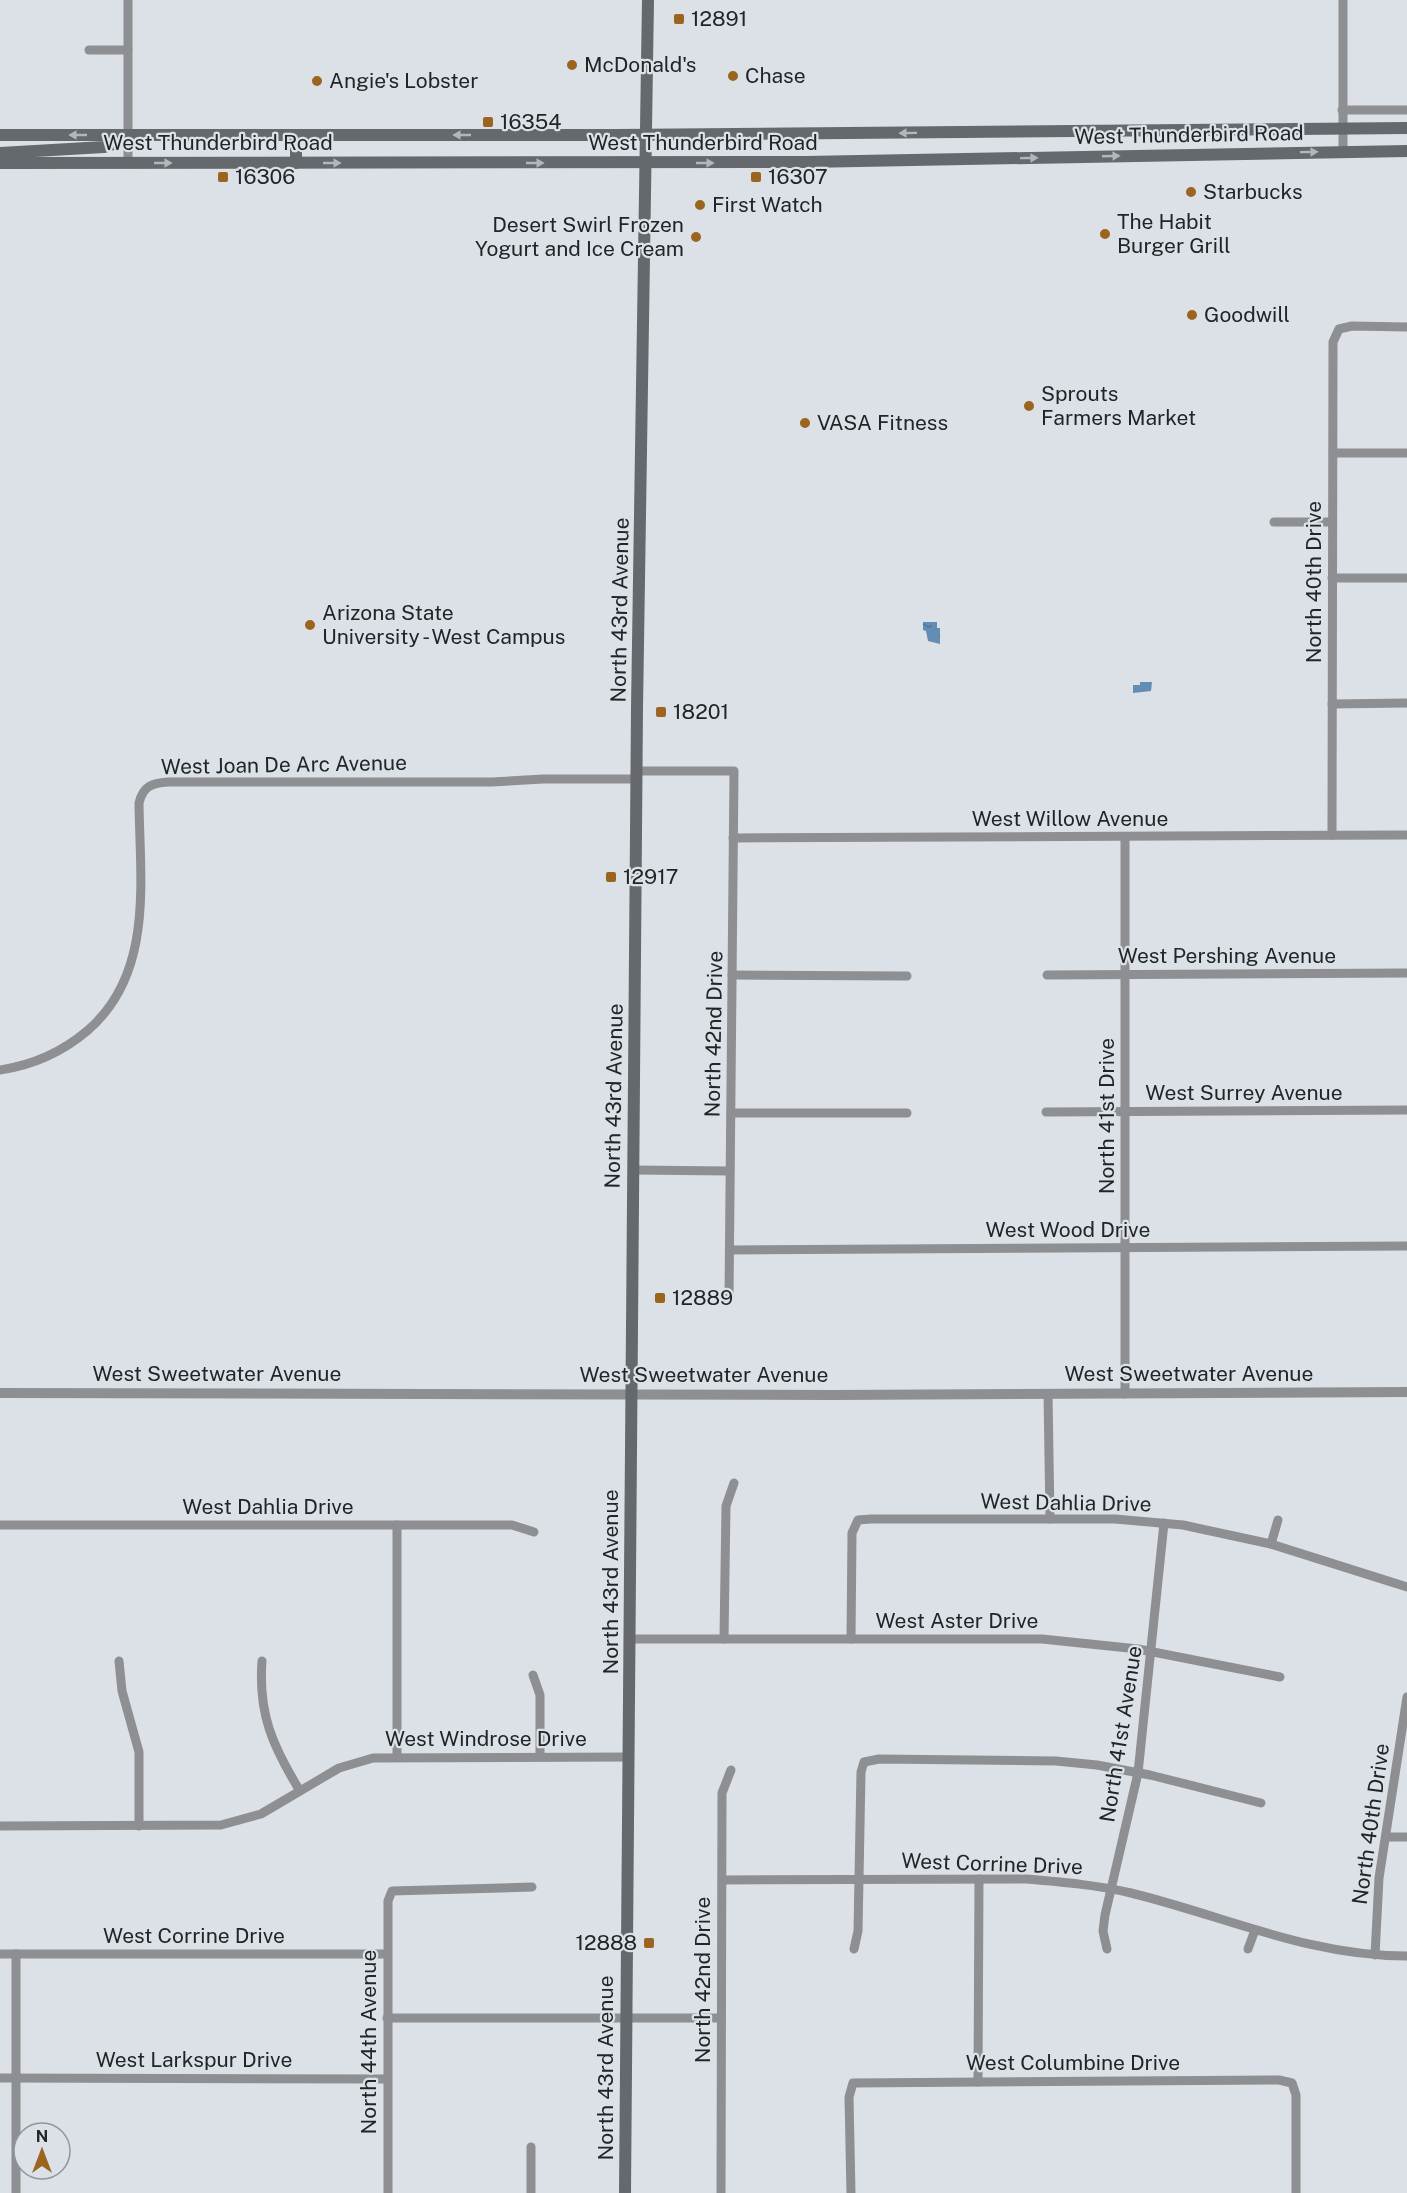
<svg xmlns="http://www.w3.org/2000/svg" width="1407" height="2193" viewBox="0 0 1407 2193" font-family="'Public Sans',sans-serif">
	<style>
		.water { fill: url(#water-ripples) }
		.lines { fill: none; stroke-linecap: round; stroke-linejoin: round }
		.minor { stroke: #8d8f92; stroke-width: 9 }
		.tertiary { stroke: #8d8f92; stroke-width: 10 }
		.secondary { stroke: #65696d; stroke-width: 12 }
		.oneway { fill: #b2b7bc }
		.poi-dot { fill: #9b641f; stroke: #dbe1e7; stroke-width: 2 }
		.labels { text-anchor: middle; stroke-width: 4.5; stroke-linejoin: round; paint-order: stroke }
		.poi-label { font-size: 21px; fill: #222527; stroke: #dbe1e7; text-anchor: start }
		.street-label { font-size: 21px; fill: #222527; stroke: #dbe1e7 }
	</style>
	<defs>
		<pattern id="water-ripples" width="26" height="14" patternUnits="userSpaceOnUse" patternTransform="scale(1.5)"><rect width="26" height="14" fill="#648db3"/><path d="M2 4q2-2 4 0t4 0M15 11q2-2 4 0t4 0" fill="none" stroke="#527392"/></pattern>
	</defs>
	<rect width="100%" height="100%" fill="#dbe1e7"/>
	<!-- water -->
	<g class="water">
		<polygon points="923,622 937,622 937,628 940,628 940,644 928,641 926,631 923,630"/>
		<polygon points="1140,682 1152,682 1151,691 1133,693 1133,685 1140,685"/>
	</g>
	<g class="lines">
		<!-- minor -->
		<g class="minor">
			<polyline points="1343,0 1343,152"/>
			<polyline points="89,50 128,50"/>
			<polyline points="1342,110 1407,110"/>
			<polyline points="128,163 128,0"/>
			<polyline points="1333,453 1407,453"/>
			<polyline points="1274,522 1332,522"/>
			<polyline points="1332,578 1407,578"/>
			<polyline points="1332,704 1407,703"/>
			<polyline points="637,771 734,771 729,1298"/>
			<polyline points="1332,835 1333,342 1339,329 1352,326 1407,327"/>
			<polyline points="733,838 1407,835"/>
			<polyline points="732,975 907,976"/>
			<polyline points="1047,975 1407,973"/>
			<path d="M 0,1070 C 33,1065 61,1053 87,1031 C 154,974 140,882 139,803 C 143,786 152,783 168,782 L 492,782 L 543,779 L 636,779"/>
			<polyline points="1046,1112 1407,1110"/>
			<polyline points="731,1113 907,1113"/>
			<polyline points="633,1170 730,1171"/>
			<polyline points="730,1250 1407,1246"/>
			<polyline points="1048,1394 1050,1519"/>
			<polyline points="1125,1394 1125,837"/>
			<polyline points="0,1525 512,1525 534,1532"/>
			<polyline points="1271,1544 1278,1520"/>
			<polyline points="630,1639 1042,1639 1138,1649 1280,1677"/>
			<polyline points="724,1639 726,1506 734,1483"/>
			<polyline points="851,1639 852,1533 858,1520 871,1519 1115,1519 1183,1525 1271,1544 1407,1587"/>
			<polyline points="119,1661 122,1691 139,1752 139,1826"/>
			<path d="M 262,1661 C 258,1714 273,1747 300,1791"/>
			<polyline points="533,1675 540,1695 540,1756"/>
			<polyline points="397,1756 397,1525"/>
			<polyline points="0,1826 221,1825 261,1814 339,1768 373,1758 629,1757"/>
			<polyline points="1386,1837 1407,1837"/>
			<path d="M 722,1880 L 1027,1879 C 1062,1882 1097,1885 1131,1893 C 1225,1916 1308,1956 1407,1956"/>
			<polyline points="854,1949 858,1931 861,1772 864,1762 879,1759 1056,1761 1097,1765 1150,1775 1261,1803"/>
			<polyline points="1107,1949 1103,1931 1105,1915 1138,1773 1164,1523"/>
			<polyline points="1248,1949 1255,1930"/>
			<polyline points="0,1954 387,1954"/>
			<polyline points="16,1954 16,2193"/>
			<polyline points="1375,1955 1379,1878 1407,1697"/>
			<polyline points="387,2018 720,2018"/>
			<polyline points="0,2078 387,2079"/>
			<polyline points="978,2082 979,1879"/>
			<polyline points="388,2193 388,1901 392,1891 532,1887"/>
			<polyline points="531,2193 531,2147"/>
			<polyline points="721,2193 722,1793 731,1770"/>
			<polyline points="851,2193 849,2097 853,2083 1279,2080 1292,2083 1296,2095 1296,2193"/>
		</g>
		<!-- tertiary -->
		<polyline class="tertiary" points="0,1393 833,1395 1407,1392"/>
		<!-- secondary -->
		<g class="secondary">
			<polyline points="0,135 616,135 1407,128"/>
			<polyline points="296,135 296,163"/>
			<polyline points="0,153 104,147 116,143 128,135"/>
			<polyline points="0,163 806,162 1407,151"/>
			<polyline points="625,2193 637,708 648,0"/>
		</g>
	</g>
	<!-- one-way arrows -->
	<defs><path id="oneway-solid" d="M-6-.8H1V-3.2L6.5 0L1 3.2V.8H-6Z" transform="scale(1.5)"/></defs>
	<g class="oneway">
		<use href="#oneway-solid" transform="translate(908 133) rotate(179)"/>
		<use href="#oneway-solid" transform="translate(78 135) rotate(180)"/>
		<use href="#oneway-solid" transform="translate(462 135) rotate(180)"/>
		<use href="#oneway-solid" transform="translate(1309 152) rotate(-1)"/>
		<use href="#oneway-solid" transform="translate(1111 156) rotate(-2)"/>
		<use href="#oneway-solid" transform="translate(1029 158) rotate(-1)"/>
		<use href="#oneway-solid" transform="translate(163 163)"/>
		<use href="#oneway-solid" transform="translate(332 163)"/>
		<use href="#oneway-solid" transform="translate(535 163)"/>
		<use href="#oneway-solid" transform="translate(705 163)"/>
	</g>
	<!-- markers -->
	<g class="poi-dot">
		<rect x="673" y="13" width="12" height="12" rx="3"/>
		<circle cx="572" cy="65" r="6"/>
		<circle cx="733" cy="76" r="6"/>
		<circle cx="317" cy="81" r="6"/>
		<rect x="482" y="116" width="12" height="12" rx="3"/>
		<rect x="217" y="171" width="12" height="12" rx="3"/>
		<rect x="750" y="171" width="12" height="12" rx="3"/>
		<circle cx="1191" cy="192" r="6"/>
		<circle cx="700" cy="205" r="6"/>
		<circle cx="1105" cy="234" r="6"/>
		<circle cx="696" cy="237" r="6"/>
		<circle cx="1192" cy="315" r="6"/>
		<circle cx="1029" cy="406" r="6"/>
		<circle cx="805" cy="423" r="6"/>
		<circle cx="310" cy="625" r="6"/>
		<rect x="655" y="706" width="12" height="12" rx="3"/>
		<rect x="605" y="871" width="12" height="12" rx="3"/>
		<rect x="654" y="1292" width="12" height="12" rx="3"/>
		<rect x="643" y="1937" width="12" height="12" rx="3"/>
	</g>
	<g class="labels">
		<!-- poi labels -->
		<g class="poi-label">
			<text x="691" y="26">12891</text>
			<text x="584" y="72">McDonald's</text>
			<text x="745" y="83">Chase</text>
			<text x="329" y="88">Angie's Lobster</text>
			<text x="500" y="129">16354</text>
			<text x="235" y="184">16306</text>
			<text x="768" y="184">16307</text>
			<text x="1203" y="199">Starbucks</text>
			<text x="712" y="212">First Watch</text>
			<text x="1117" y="229">The Habit<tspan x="1117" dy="24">Burger Grill</tspan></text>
			<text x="684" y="232" text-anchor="end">Desert Swirl Frozen<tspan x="684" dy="24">Yogurt and Ice Cream</tspan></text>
			<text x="1204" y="322">Goodwill</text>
			<text x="1041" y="401">Sprouts<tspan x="1041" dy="24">Farmers Market</tspan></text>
			<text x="817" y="430">VASA Fitness</text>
			<text x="322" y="620">Arizona State<tspan x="322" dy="24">University - West Campus</tspan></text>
			<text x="673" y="719">18201</text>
			<text x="623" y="884">12917</text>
			<text x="672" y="1305">12889</text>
			<text x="637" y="1950" text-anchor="end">12888</text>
		</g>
		<!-- street labels -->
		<g class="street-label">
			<text transform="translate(1189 135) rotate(-1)" y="7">West Thunderbird Road</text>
			<text x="218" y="150">West Thunderbird Road</text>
			<text x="703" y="150">West Thunderbird Road</text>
			<text transform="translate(1314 582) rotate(-90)" y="7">North 40th Drive</text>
			<text transform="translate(620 610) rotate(-89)" y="7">North 43rd Avenue</text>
			<text transform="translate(284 765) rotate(-1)" y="7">West Joan De Arc Avenue</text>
			<text x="1070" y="826">West Willow Avenue</text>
			<text x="1227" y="963">West Pershing Avenue</text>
			<text transform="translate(714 1034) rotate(-89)" y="7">North 42nd Drive</text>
			<text x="1244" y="1100">West Surrey Avenue</text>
			<text transform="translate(614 1096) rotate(-89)" y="7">North 43rd Avenue</text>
			<text transform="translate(1107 1116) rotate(-90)" y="7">North 41st Drive</text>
			<text x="1068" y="1237">West Wood Drive</text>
			<text x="217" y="1381">West Sweetwater Avenue</text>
			<text x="1189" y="1381">West Sweetwater Avenue</text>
			<text x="704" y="1382">West Sweetwater Avenue</text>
			<text transform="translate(1066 1503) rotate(1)" y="7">West Dahlia Drive</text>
			<text x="268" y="1514">West Dahlia Drive</text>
			<text transform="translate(611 1582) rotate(-90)" y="7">North 43rd Avenue</text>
			<text x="957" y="1628">West Aster Drive</text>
			<text transform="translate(1121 1734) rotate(-81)" y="7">North 41st Avenue</text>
			<text x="486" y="1746">West Windrose Drive</text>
			<text transform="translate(1371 1824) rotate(-82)" y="7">North 40th Drive</text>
			<text transform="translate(992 1864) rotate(2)" y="7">West Corrine Drive</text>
			<text x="194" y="1943">West Corrine Drive</text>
			<text transform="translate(703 1980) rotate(-90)" y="7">North 42nd Drive</text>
			<text transform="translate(369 2042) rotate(-90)" y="7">North 44th Avenue</text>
			<text x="194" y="2067">West Larkspur Drive</text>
			<text x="1073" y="2070">West Columbine Drive</text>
			<text transform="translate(606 2068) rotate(-90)" y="7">North 43rd Avenue</text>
		</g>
	</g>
	<!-- north arrow -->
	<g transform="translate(42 2151)"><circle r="28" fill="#dbe1e7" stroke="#91969a" stroke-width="1.5"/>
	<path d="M0-4.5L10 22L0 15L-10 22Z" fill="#9b641f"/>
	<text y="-9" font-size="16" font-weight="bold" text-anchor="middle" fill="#222527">N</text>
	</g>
</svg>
